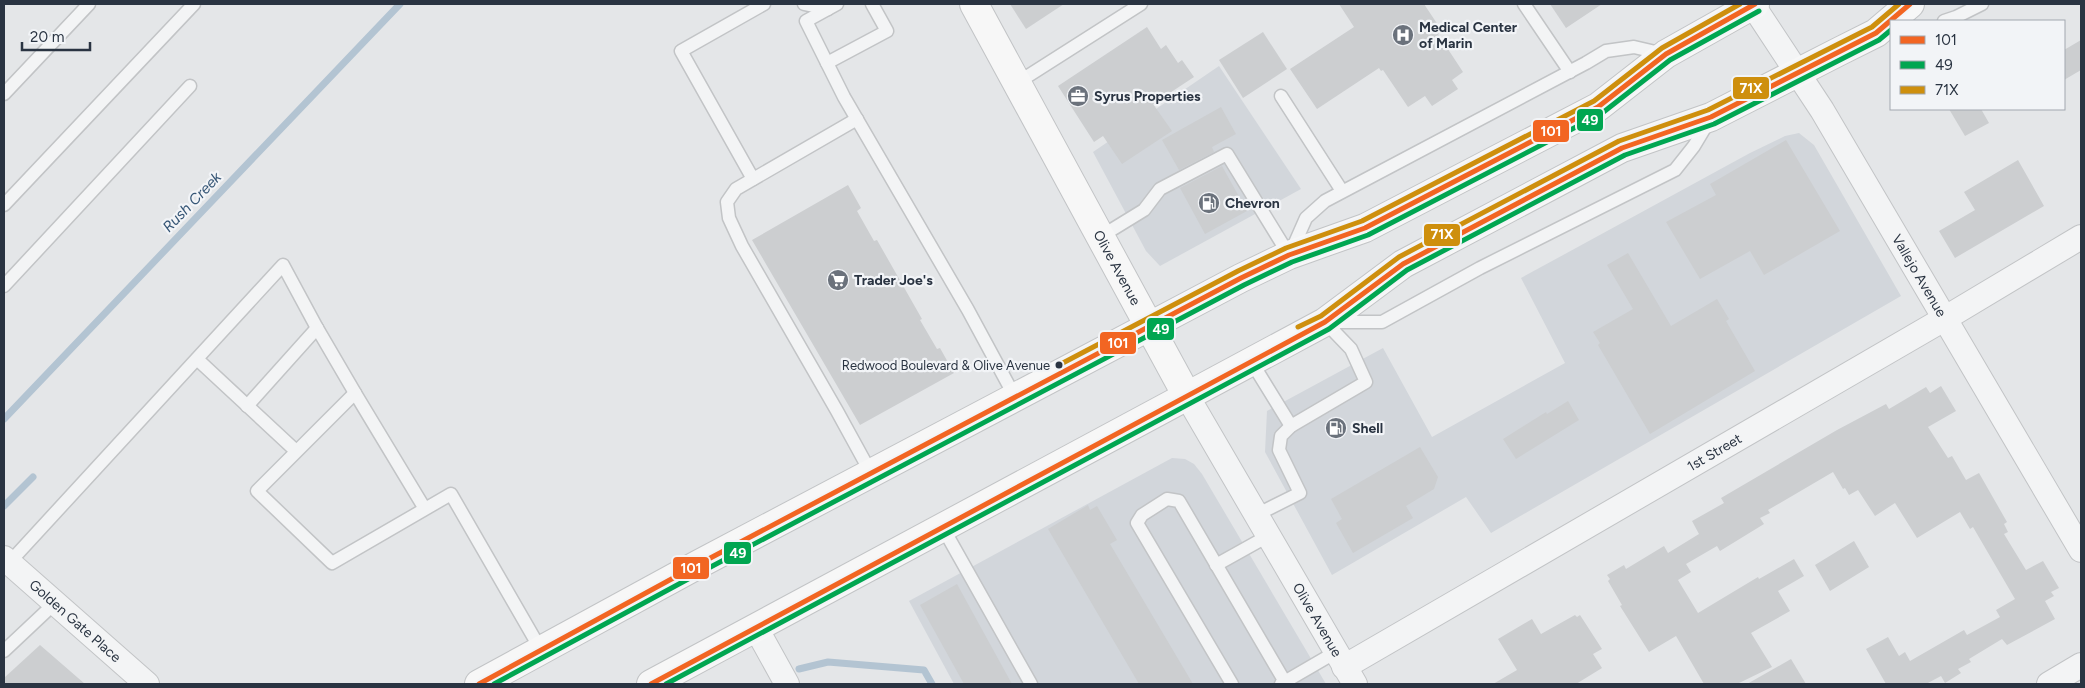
<svg xmlns="http://www.w3.org/2000/svg" width="2085" height="688" viewBox="0 0 2085 688" font-family="Figtree,sans-serif">
	<style>
		.built { fill: #d2d6db }
		.lines { fill: none; stroke-linecap: round; stroke-linejoin: round }
		.stream { stroke: #b3c4d2; stroke-width: 7 }
		.building { fill: #ccced0 }
		.lane-casing { stroke: #c2c4c6; stroke-width: 15 }
		.street-casing { stroke: #c2c4c6; stroke-width: 26 }
		.secondary-casing { stroke: #c2c4c6; stroke-width: 30 }
		.lane { stroke: #f3f4f5; stroke-width: 12 }
		.street { stroke: #f3f4f5; stroke-width: 24 }
		.secondary { stroke: #f7f7f7; stroke-width: 28 }
		.bus-1-casing { stroke: #f2f4f7; stroke-width: 9 }
		.bus-2-casing { stroke: #f2f4f7; stroke-width: 9 }
		.bus-3-casing { stroke: #f2f4f7; stroke-width: 9 }
		.bus-1 { stroke: #f26522; stroke-width: 5 }
		.bus-2 { stroke: #00a651; stroke-width: 5 }
		.bus-3 { stroke: #ce8f0d; stroke-width: 5 }
		.bus-dot { fill: #2a3442; stroke: #f2f4f7; stroke-width: 2 }
		.labels { text-anchor: middle; stroke-width: 4.5; stroke-linejoin: round; paint-order: stroke }
		.bus-label { font-size: 13px; fill: #2a3442; stroke: #f2f4f7; text-anchor: end }
		.poi-label { font-size: 14px; font-weight: bold; fill: #2a3442; stroke: #f2f4f7; text-anchor: start }
		.street-label { font-size: 14px; fill: #2a3442; stroke: #f2f4f7 }
		.water-label { font-size: 15px; font-style: italic; fill: #355575; stroke: #f2f4f7 }
		.line-badge { stroke: #f2f4f7; stroke-width: 2 }
		.badge-label { font-size: 14px; text-anchor: middle; font-weight: bold; fill: #fff }
	</style>
	<rect width="100%" height="100%" fill="#e4e6e8"/>
	<!-- built -->
	<g class="built">
		<polygon points="1219,66 1301,189 1160,266 1146,251 1093,152"/>
		<polygon points="1799,133 1814,145 1901,296 1491,533 1466,497 1332,575 1265,452 1267,411 1383,348 1432,437 1565,363 1521,278 1750,153 1785,136"/>
		<polygon points="1172,458 1185,459 1194,464 1202,474 1326,684 954,684 909,601"/>
	</g>
	<g class="lines">
		<!-- stream -->
		<g class="stream">
			<polyline points="4,419 400,4"/>
			<polyline points="4,506 33,477"/>
			<polyline points="799,669 828,662 924,670 932,684"/>
		</g>
	</g>
	<!-- building -->
	<g class="building">
		<polygon points="1010,4 1064,4 1026,29"/>
		<polygon points="1339,4 1424,4 1442,31 1438,34 1463,72 1452,80 1458,89 1432,106 1425,96 1408,107 1383,70 1381,71 1379,68 1317,109 1290,69 1354,27"/>
		<polygon points="1550,4 1602,4 1566,28"/>
		<polygon points="1147,27 1161,49 1166,45 1178,63 1182,60 1194,77 1153,104 1172,131 1122,164 1103,136 1094,142 1058,86"/>
		<polygon points="1263,32 1287,69 1243,98 1219,60"/>
		<polygon points="2081,40 2081,70 2064,80 2064,50"/>
		<polygon points="1221,107 1236,134 1212,147 1214,152 1179,170 1162,140"/>
		<polygon points="1949,109 1981,109 1989,123 1965,136"/>
		<polygon points="1786,140 1840,231 1764,275 1750,251 1700,279 1666,222 1716,195 1710,184"/>
		<polygon points="2018,160 2044,206 1955,258 1939,231 1975,210 1964,192"/>
		<polygon points="1222,166 1247,211 1205,234 1180,188"/>
		<polygon points="848,185 861,208 857,211 874,241 877,240 922,319 920,320 937,349 940,348 954,373 860,425 752,240"/>
		<polygon points="1628,253 1671,326 1717,299 1729,319 1726,321 1755,371 1650,434 1598,345 1600,343 1593,332 1633,309 1607,265"/>
		<polygon points="1941,386 1956,411 1928,427 1948,458 1952,456 1966,480 1979,473 2007,522 2004,524 2008,532 2004,534 2026,570 2043,561 2059,588 2051,592 2054,596 2045,601 2055,619 2007,645 2002,639 1969,659 1971,662 1958,669 1961,673 1945,683 1941,676 1926,684 1886,684 1866,649 1888,637 1899,656 1905,652 1910,661 1964,630 1967,635 2000,617 1996,610 2015,599 1973,527 1970,529 1960,512 1917,538 1895,503 1875,516 1858,490 1849,495 1845,488 1843,489 1833,472 1768,510 1770,513 1760,518 1764,524 1720,551 1717,546 1686,564 1691,572 1678,580 1698,613 1758,577 1759,579 1794,559 1804,576 1778,591 1790,611 1751,633 1772,667 1737,684 1704,684 1676,636 1649,652 1620,606 1622,605 1608,581 1610,579 1607,575 1624,565 1626,569 1664,546 1668,553 1699,534 1692,521 1724,503 1721,498 1837,430 1886,404 1889,409 1926,387 1930,393"/>
		<polygon points="1568,401 1579,420 1516,459 1503,439 1546,412 1547,414"/>
		<polygon points="1420,447 1438,477 1434,489 1406,506 1413,518 1353,553 1336,523 1342,519 1331,499"/>
		<polygon points="1088,505 1090,510 1097,506 1117,540 1110,544 1193,684 1139,684 1048,529"/>
		<polygon points="1854,541 1869,567 1830,591 1815,565"/>
		<polygon points="957,584 1012,684 964,684 920,605"/>
		<polygon points="1575,615 1577,617 1580,615 1602,649 1593,654 1602,668 1576,684 1493,684 1517,670 1498,639 1532,619 1541,634"/>
		<polygon points="40,645 85,684 4,684 4,678"/>
		<polygon points="1791,659 1806,684 1747,684"/>
	</g>
	<g class="lines">
		<!-- lane casing -->
		<g class="lane-casing">
			<g id="lane">
				<polyline points="804,4 828,9"/>
				<polyline points="872,4 887,31 827,63 844,97 968,310 1015,397"/>
				<polyline points="1524,4 1570,72"/>
				<polyline points="1944,21 1956,17 1982,4"/>
				<polyline points="827,63 806,21 837,4"/>
				<polyline points="1017,83 1141,4"/>
				<polyline points="4,94 89,4"/>
				<polyline points="1281,96 1342,191"/>
				<polyline points="857,119 736,189 727,202 729,218 742,246 837,411 871,473"/>
				<polyline points="753,179 681,51 764,4"/>
				<polyline points="4,205 194,4"/>
				<polyline points="1100,237 1144,210 1160,189 1227,154 1289,255"/>
				<polyline points="1291,252 1306,218 1325,201 1586,63 1606,51 1634,47 1664,54"/>
				<polyline points="4,286 190,86"/>
				<polyline points="1332,322 1382,322 1480,268 1675,170 1694,146 1709,121"/>
				<polyline points="197,359 296,451"/>
				<polyline points="1251,361 1291,426"/>
				<polyline points="247,406 317,328"/>
				<polyline points="425,509 355,393 257,491 332,563 451,494 541,650"/>
				<polyline points="1256,515 1300,493 1279,450 1281,436 1291,426 1366,382 1351,349 1325,322"/>
				<polyline points="943,528 1031,684"/>
				<polyline points="9,563 283,265 317,328 355,393"/>
				<polyline points="1216,565 1268,536"/>
				<polyline points="4,651 55,603"/>
				<polyline points="1232,684 1137,523 1142,515 1167,499 1179,501 1285,682"/>
				<polyline points="1281,684 1336,652"/>
			</g>
		</g>
		<!-- street casing -->
		<g class="street-casing">
			<g id="street">
				<path id="s1" d="M 1752,4 L 1822,110 L 2081,550"/>
				<path id="s2" d="M 1187,396 L 1355,684"/>
				<path id="s3" d="M 4,558 L 147,684"/>
				<polyline points="756,628 787,684"/>
				<path id="s4" d="M 1344,667 L 1944,319 L 2081,237"/>
				<polyline points="2049,684 2081,665"/>
			</g>
		</g>
		<!-- secondary casing -->
		<g class="secondary-casing">
			<g id="secondary">
				<path id="s5" d="M 974,4 L 1187,396"/>
				<polyline points="479,684 699,564 1241,278 1289,255 1365,228 1598,107 1666,54 1755,4"/>
				<polyline points="651,684 1325,322 1403,264 1622,148 1711,117 1840,51 1876,33 1910,4"/>
			</g>
		</g>
		<!-- lane -->
		<use href="#lane" class="lane"/>
		<!-- street -->
		<use href="#street" class="street"/>
		<!-- secondary -->
		<use href="#secondary" class="secondary"/>
		<!-- bus-1 casing -->
		<g class="bus-1-casing">
			<g id="bus-1">
				<polyline points="479,684 699,564 1241,278 1289,255 1365,228 1598,107 1666,54 1755,4"/>
				<polyline points="651,684 1325,322 1403,264 1622,148 1711,117 1876,33 1910,4"/>
			</g>
		</g>
		<!-- bus-2 casing -->
		<g class="bus-2-casing">
			<g id="bus-2">
				<polyline points="494,684 703,571 1244,285 1292,262 1368,235 1601,114 1670,60 1759,11"/>
				<polyline points="666,684 1329,329 1407,270 1625,155 1714,124 1879,40 1891,30"/>
			</g>
		</g>
		<!-- bus-3 casing -->
		<g class="bus-3-casing">
			<g id="bus-3">
				<polyline points="1298,327 1321,316 1399,257 1619,141 1708,110 1872,27 1899,4"/>
				<polyline points="1059,365 1238,271 1286,248 1362,221 1594,101 1662,48 1740,4"/>
			</g>
		</g>
		<!-- bus-1 -->
		<use href="#bus-1" class="bus-1"/>
		<!-- bus-2 -->
		<use href="#bus-2" class="bus-2"/>
		<!-- bus-3 -->
		<use href="#bus-3" class="bus-3"/>
	</g>
	<!-- icons -->
	<defs>
		<g id="hospital-disc" transform="scale(1.125)"><circle r="9.5" fill="#6b727c" stroke="#f2f4f7"/><path d="M-5-5h3v3.5h4V-5h3V5h-3V1.5h-4V5h-3Z" fill="#fff"/></g>
		<g id="office-disc" transform="scale(1.125)"><circle r="9.5" fill="#6b727c" stroke="#f2f4f7"/><path d="M-6-3h4V-5.5h4V-3h4V5H-6ZM-1-4.5V-3h2v-1.5ZM-6 0V1H6V0Z" fill="#fff"/></g>
		<g id="fuel-disc" transform="scale(1.125)"><circle r="9.5" fill="#6b727c" stroke="#f2f4f7"/><path d="M-5.5-6h7V0h2V4h1.3V-2.5L3-4.5l.8-.8L6-3V5H2.5V1h-1V6h-7ZM-4.2-4.7v3.2H.2V-4.7Z" fill="#fff"/></g>
		<g id="supermarket-disc" transform="scale(1.125)"><circle r="9.5" fill="#6b727c" stroke="#f2f4f7"/><path d="M-6-5.5h2.5l.6 2H6L4.5 2H-2.5L-4.4-4H-6ZM-1.5 3.2a1.3 1.3 0 1 0 .1 0ZM3 3.2a1.3 1.3 0 1 0 .1 0Z" fill="#fff"/></g>
	</defs>
	<g fill-rule="evenodd">
		<use href="#hospital-disc" x="1403" y="35"/>
		<use href="#office-disc" x="1078" y="96"/>
		<use href="#fuel-disc" x="1209" y="203"/>
		<use href="#supermarket-disc" x="838" y="280"/>
		<use href="#fuel-disc" x="1336" y="428"/>
	</g>
	<!-- markers -->
	<circle class="bus-dot" cx="1059" cy="365" r="4.5"/>
	<g class="labels">
		<!-- bus labels -->
		<g class="bus-label">
			<text x="1050" y="370">Redwood Boulevard &amp; Olive Avenue</text>
		</g>
		<!-- poi labels -->
		<g class="poi-label">
			<text x="1419" y="32">Medical Center<tspan x="1419" dy="16">of Marin</tspan></text>
			<text x="1094" y="101">Syrus Properties</text>
			<text x="1225" y="208">Chevron</text>
			<text x="854" y="285">Trader Joe's</text>
			<text x="1352" y="433">Shell</text>
		</g>
		<!-- street labels -->
		<g class="street-label">
			<text dy="5" stroke="none"><textPath href="#s5" startOffset="300">Olive Avenue</textPath></text>
			<text dy="5" stroke="none"><textPath href="#s1" startOffset="319">Vallejo Avenue</textPath></text>
			<text dy="5" stroke="none"><textPath href="#s4" startOffset="428">1st Street</textPath></text>
			<text dy="5" stroke="none"><textPath href="#s2" startOffset="259">Olive Avenue</textPath></text>
			<text dy="5" stroke="none"><textPath href="#s3" startOffset="95">Golden Gate Place</textPath></text>
		</g>
		<!-- water labels -->
		<g class="water-label">
			<text transform="translate(192 202) rotate(-46)" y="5">Rush Creek</text>
		</g>
	</g>
	<g class="line-badge">
		<rect x="1732" y="76" width="38" height="24" rx="5" fill="#ce8f0d"/>
		<rect x="1576" y="108" width="28" height="24" rx="5" fill="#00a651"/>
		<rect x="1532" y="119" width="38" height="24" rx="5" fill="#f26522"/>
		<rect x="1423" y="223" width="38" height="24" rx="5" fill="#ce8f0d"/>
		<rect x="1146" y="317" width="29" height="24" rx="5" fill="#00a651"/>
		<rect x="1099" y="331" width="38" height="24" rx="5" fill="#f26522"/>
		<rect x="723" y="541" width="29" height="24" rx="5" fill="#00a651"/>
		<rect x="672" y="556" width="38" height="24" rx="5" fill="#f26522"/>
	</g>
	<g class="badge-label">
		<text x="1751" y="93">71X</text>
		<text x="1590" y="125">49</text>
		<text x="1551" y="136">101</text>
		<text x="1442" y="239">71X</text>
		<text x="1161" y="334">49</text>
		<text x="1118" y="348">101</text>
		<text x="738" y="558">49</text>
		<text x="691" y="573">101</text>
	</g>
	<!-- border -->
	<rect width="2085" height="688" fill="none" stroke="#2a3442" stroke-width="10"/>
	<!-- legend -->
	<rect x="1890" y="20" width="175" height="90" fill="#f2f4f7" stroke="#a2a7af"/>
	<rect x="1900" y="36" width="25" height="8" fill="#f26522" stroke="#a2a7af"/>
	<text x="1935" y="45" font-size="15" fill="#2a3442">101</text>
	<rect x="1900" y="61" width="25" height="8" fill="#00a651" stroke="#a2a7af"/>
	<text x="1935" y="70" font-size="15" fill="#2a3442">49</text>
	<rect x="1900" y="86" width="25" height="8" fill="#ce8f0d" stroke="#a2a7af"/>
	<text x="1935" y="95" font-size="15" fill="#2a3442">71X</text>
	<!-- scale -->
	<path d="M22 42v8h68v-8" fill="none" stroke="#2a3442" stroke-width="2.5"/>
	<text x="30" y="42" font-size="15" fill="#2a3442" stroke="#f2f4f7" stroke-width="4" paint-order="stroke">20 m</text>
</svg>
